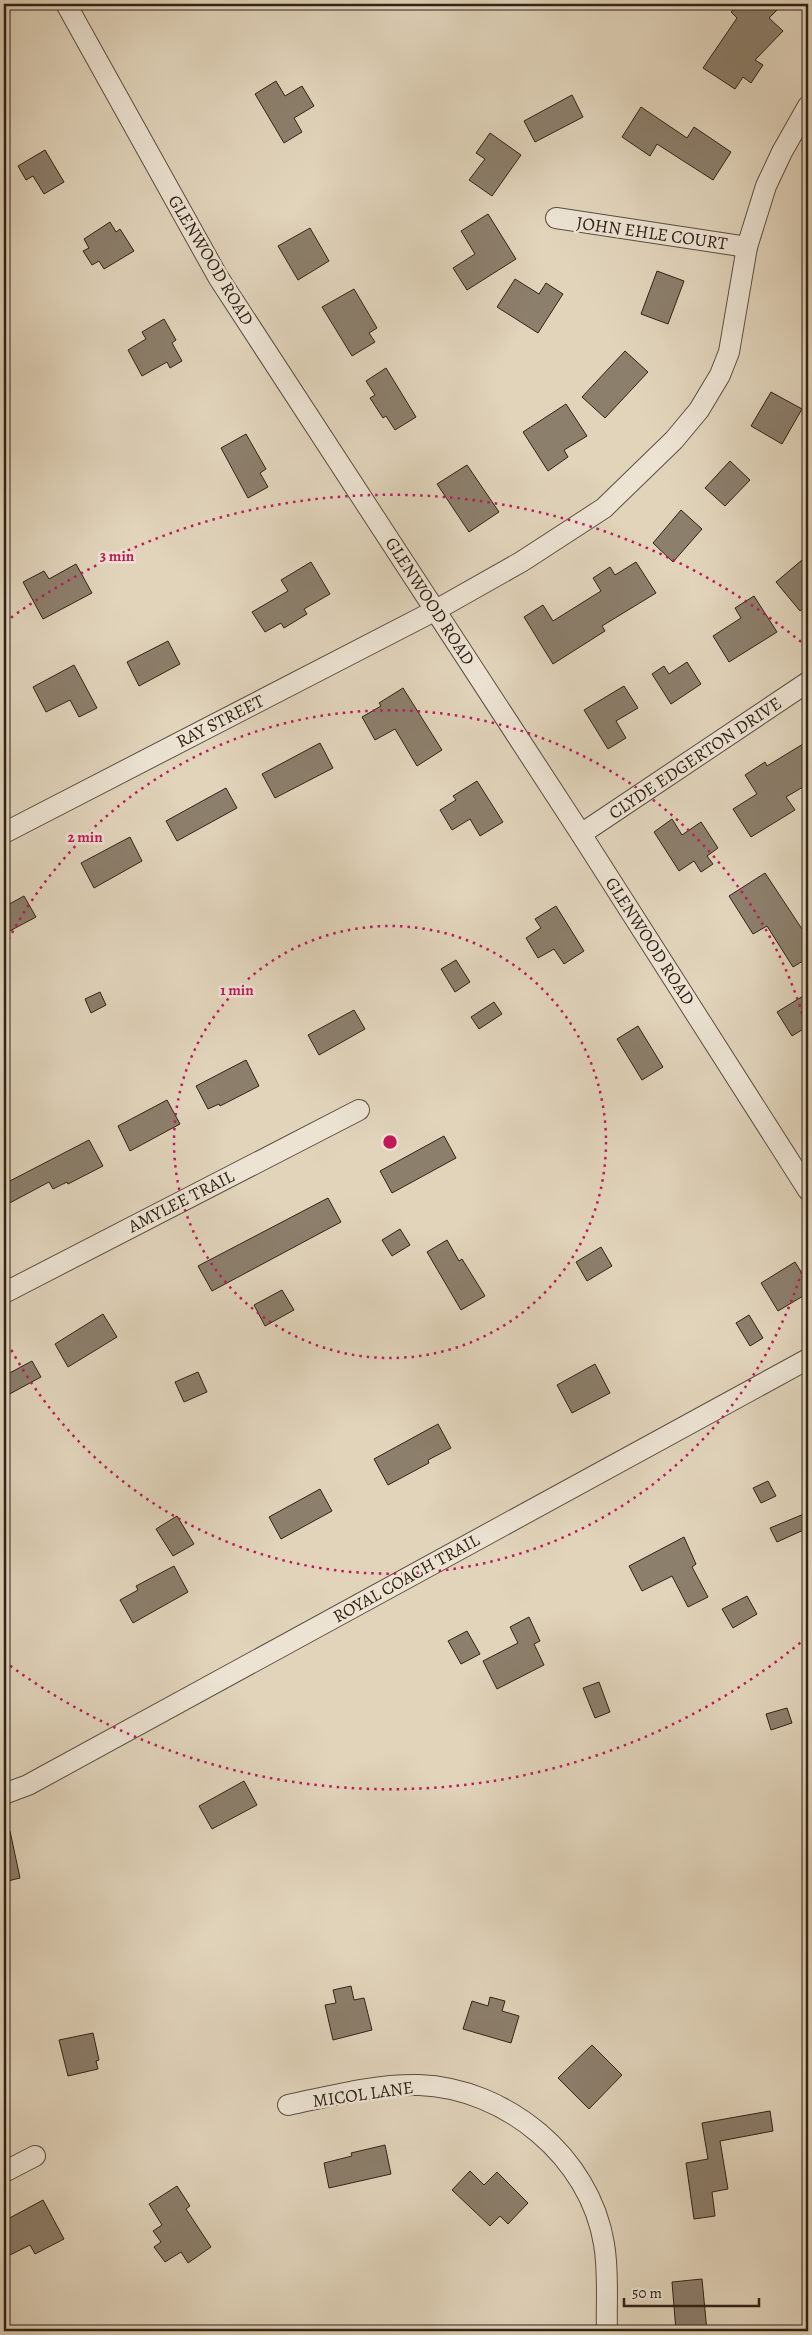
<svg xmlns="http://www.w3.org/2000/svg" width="812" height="2335" viewBox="0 0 812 2335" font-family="Alegreya,serif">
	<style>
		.building { fill: #8c7f6c; stroke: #302316 }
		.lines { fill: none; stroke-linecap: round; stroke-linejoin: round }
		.minor-casing { stroke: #5c4f3f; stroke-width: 22 }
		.minor { stroke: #ece3d3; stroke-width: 20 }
		.ring { fill: none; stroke: #c2185b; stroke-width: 2.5; stroke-dasharray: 2.5 5 }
		.labels { text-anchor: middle; stroke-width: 5; stroke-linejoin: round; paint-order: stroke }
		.street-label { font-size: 18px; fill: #302316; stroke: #ece3d3 }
		.centre { fill: #c2185b; stroke: #ece3d3; stroke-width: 2.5 }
		.ring-label { font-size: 15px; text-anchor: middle; font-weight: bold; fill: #c2185b; stroke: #ece3d3; stroke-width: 5; stroke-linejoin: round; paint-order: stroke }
	</style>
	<rect width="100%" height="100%" fill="#e1d4bb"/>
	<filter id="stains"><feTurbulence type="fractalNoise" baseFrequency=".004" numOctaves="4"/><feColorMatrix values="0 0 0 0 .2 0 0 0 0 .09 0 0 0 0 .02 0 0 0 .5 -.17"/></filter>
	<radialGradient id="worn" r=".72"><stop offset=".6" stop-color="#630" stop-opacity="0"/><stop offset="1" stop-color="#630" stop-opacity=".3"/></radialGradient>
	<!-- building -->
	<g class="building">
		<polygon points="740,4 783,4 769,18 783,31 755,60 763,65 751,83 743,77 735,89 703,68 737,18 731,12"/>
		<polygon points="276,81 285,96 302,86 314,106 294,118 302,132 284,143 255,94"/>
		<polygon points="572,95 583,117 535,142 524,121"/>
		<polygon points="641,107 687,138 694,127 731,152 713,180 657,144 650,156 622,137"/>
		<polygon points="490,133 521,155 492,196 469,180 485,159 476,153"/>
		<polygon points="45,150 64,182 44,194 33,176 26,180 18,166"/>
		<polygon points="488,214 516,259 467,290 453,268 475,254 461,231"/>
		<polygon points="110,222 116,232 120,229 134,251 104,269 99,261 92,265 83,251 89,248 84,239"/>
		<polygon points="310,228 329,261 298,280 278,246"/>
		<polygon points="657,271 684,281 668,324 641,314"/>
		<polygon points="515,279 539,294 546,283 563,294 538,333 497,307"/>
		<polygon points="354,289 377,328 369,333 375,342 352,356 322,307"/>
		<polygon points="164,319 176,340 172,343 182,361 170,368 167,362 142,376 128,350 146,339 142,332"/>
		<polygon points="625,351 648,372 605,418 582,397"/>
		<polygon points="386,368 416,417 395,430 386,416 383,418 370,398 375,395 366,381"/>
		<polygon points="771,392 802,409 782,444 751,426"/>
		<polygon points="566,404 587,436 564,450 568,457 548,471 523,432"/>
		<polygon points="246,434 266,469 260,473 268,487 248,498 221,448"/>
		<polygon points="730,461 750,480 725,506 705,488"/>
		<polygon points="467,465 499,512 469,532 437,484"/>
		<polygon points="681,510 702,529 673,562 653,543"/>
		<polygon points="802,560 808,568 808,604 800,611 776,582"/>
		<polygon points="311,562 330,594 304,609 307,614 284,628 281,623 265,632 252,612 288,591 281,580"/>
		<polygon points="636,562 656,593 602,626 605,631 553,664 524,617 543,605 553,621 601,591 593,578 610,567 615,575"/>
		<polygon points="76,564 92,593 43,619 23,582 44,571 49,579"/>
		<polygon points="754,596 777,632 729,662 713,636 741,618 735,608"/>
		<polygon points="168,641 180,664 139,686 127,662"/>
		<polygon points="687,662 701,684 671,704 652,674 664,666 669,674"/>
		<polygon points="74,665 97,708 79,717 70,700 46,712 33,687"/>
		<polygon points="624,686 638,708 616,721 626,738 608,749 584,710"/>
		<polygon points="403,688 442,750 417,766 395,729 375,740 362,717 381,706 379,703"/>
		<polygon points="808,741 808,784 786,797 795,810 751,837 733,809 757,794 745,775 765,762 767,766"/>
		<polygon points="320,743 333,768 275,798 262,774"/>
		<polygon points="477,781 503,822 480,836 470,819 452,830 440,810 456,800 453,796"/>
		<polygon points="226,788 237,808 177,841 166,821"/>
		<polygon points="672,819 682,835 701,822 718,848 707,856 713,864 701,872 694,861 679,871 654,832"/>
		<polygon points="130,837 142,861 94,888 81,863"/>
		<polygon points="765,873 802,929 808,926 808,958 793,967 767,926 753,934 729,896"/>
		<polygon points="24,896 36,917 4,934 4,907"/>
		<polygon points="556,906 584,951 564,964 554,949 538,958 526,938 541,928 535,919"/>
		<polygon points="456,960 470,982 455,992 441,969"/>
		<polygon points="100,992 106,1005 91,1013 85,999"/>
		<polygon points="808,993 808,1026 792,1036 777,1012"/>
		<polygon points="494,1002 502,1014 479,1029 471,1017"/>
		<polygon points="354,1010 365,1029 319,1055 308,1035"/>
		<polygon points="638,1026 663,1067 642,1080 617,1039"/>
		<polygon points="246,1060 259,1086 220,1106 219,1104 208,1109 196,1086"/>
		<polygon points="167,1100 180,1124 130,1151 118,1126"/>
		<polygon points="444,1136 456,1158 392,1193 380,1171"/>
		<polygon points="89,1140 103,1166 68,1184 67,1182 53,1189 49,1182 4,1206 4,1184"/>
		<polygon points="328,1198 341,1222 212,1291 198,1266"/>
		<polygon points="400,1229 410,1245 392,1256 382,1240"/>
		<polygon points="447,1240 459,1261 462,1259 485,1296 461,1310 427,1252"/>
		<polygon points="601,1247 612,1266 587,1281 576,1262"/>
		<polygon points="795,1262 808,1283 808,1293 778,1311 761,1283"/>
		<polygon points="282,1290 294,1310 265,1326 254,1305"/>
		<polygon points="103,1314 117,1337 68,1367 55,1344"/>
		<polygon points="749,1315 763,1338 750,1346 736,1323"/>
		<polygon points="32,1361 41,1377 4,1397 4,1376"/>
		<polygon points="595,1364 610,1393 572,1413 557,1385"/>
		<polygon points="198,1372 207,1392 184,1402 175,1382"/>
		<polygon points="438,1424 451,1448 428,1460 429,1463 388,1485 374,1459"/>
		<polygon points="768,1481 776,1496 761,1503 753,1488"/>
		<polygon points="320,1489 332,1511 281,1539 269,1517"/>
		<polygon points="804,1514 808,1528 777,1542 770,1528"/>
		<polygon points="177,1516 194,1544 173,1556 156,1529"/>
		<polygon points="684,1537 696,1564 692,1567 708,1597 688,1607 672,1576 642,1591 629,1566"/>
		<polygon points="174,1566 188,1592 133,1623 120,1600 138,1590 136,1586"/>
		<polygon points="747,1596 757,1614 733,1628 722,1609"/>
		<polygon points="529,1617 540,1641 534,1644 544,1665 497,1689 483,1661 518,1643 510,1627"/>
		<polygon points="467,1631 480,1654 461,1664 448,1641"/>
		<polygon points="599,1682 610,1712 595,1718 583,1688"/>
		<polygon points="787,1708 792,1723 771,1730 766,1714"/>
		<polygon points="244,1781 257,1805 212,1829 199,1806"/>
		<polygon points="4,1831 10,1831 20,1878 4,1882"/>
		<polygon points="351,1986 354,2000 364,1998 372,2030 333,2040 325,2005 336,2003 333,1990"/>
		<polygon points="490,1997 505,2001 502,2011 519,2016 511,2043 463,2029 472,2001 488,2006"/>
		<polygon points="93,2033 99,2060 96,2061 98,2069 68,2076 59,2040"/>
		<polygon points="592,2045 622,2075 589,2109 558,2078"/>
		<polygon points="770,2111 773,2131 720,2141 728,2189 712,2192 715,2216 694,2219 686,2163 708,2159 702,2123"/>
		<polygon points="385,2145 391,2174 329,2188 324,2163 352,2156 351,2153"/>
		<polygon points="470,2171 484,2185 497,2172 528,2203 508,2224 500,2216 490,2226 452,2190"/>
		<polygon points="177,2186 190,2206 186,2209 211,2247 188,2263 181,2252 165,2262 154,2247 161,2242 153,2231 162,2225 149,2204"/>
		<polygon points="43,2200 64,2239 35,2254 30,2245 4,2258 4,2221"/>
		<polygon points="702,2279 707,2331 676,2331 672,2282"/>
	</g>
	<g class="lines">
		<!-- minor casing -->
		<g class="minor-casing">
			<g id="minor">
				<polyline points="66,4 218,277 581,834 808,1190"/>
				<polyline points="556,218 747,247"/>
				<polyline points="4,833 436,610 521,562 604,508 674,440 699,410 720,375 729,352 747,247 766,186 782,152 808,106"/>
				<polyline points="581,834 808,682"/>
				<polyline points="4,1293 359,1110"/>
				<polyline points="4,1794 28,1785 808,1359"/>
				<path d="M 288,2105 C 331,2096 375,2084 419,2085 C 506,2088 590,2157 604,2244 C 609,2272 606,2303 607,2331"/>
				<polyline points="4,2172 35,2156"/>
			</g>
		</g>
		<!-- minor -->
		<use href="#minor" class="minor"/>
	</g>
	<!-- distance rings -->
	<g class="ring">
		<circle cx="390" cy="1142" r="216"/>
		<path d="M808 1250A432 432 0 0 1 5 1338M5 946A432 432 0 0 1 808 1034"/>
		<path d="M806 1638A647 647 0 0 1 5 1662M5 622A647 647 0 0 1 806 646"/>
	</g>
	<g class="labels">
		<!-- street labels -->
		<g class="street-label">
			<text transform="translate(652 233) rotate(8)" y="6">JOHN EHLE COURT</text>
			<text transform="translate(211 260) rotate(59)" y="6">GLENWOOD ROAD</text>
			<text transform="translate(430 601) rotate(57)" y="6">GLENWOOD ROAD</text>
			<text transform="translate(220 721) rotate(-27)" y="6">RAY STREET</text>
			<text transform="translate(695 758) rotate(-34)" y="6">CLYDE EDGERTON DRIVE</text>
			<text transform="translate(650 941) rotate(57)" y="6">GLENWOOD ROAD</text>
			<text transform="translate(181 1201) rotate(-27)" y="6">AMYLEE TRAIL</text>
			<text transform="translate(406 1578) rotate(-29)" y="6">ROYAL COACH TRAIL</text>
			<text transform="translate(363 2094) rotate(-8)" y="6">MICOL LANE</text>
		</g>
	</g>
	<circle cx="390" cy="1142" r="8" class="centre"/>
	<g class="ring-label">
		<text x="117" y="561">3 min</text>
		<text x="85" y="842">2 min</text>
		<text x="237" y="995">1 min</text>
	</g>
	<!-- margin -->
	<rect width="812" height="2335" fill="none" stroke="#e1d4bb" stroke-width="20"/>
	<rect x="5" y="5" width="802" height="2325" fill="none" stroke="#302316" stroke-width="2.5"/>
	<rect x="10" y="10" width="792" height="2315" fill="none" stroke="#302316"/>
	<!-- scale -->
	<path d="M624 2298v8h135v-8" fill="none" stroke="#302316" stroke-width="2.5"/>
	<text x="632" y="2298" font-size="15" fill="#302316" stroke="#ece3d3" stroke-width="4" paint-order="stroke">50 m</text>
	<rect width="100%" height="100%" filter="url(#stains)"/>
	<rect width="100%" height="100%" fill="url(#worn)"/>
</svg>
